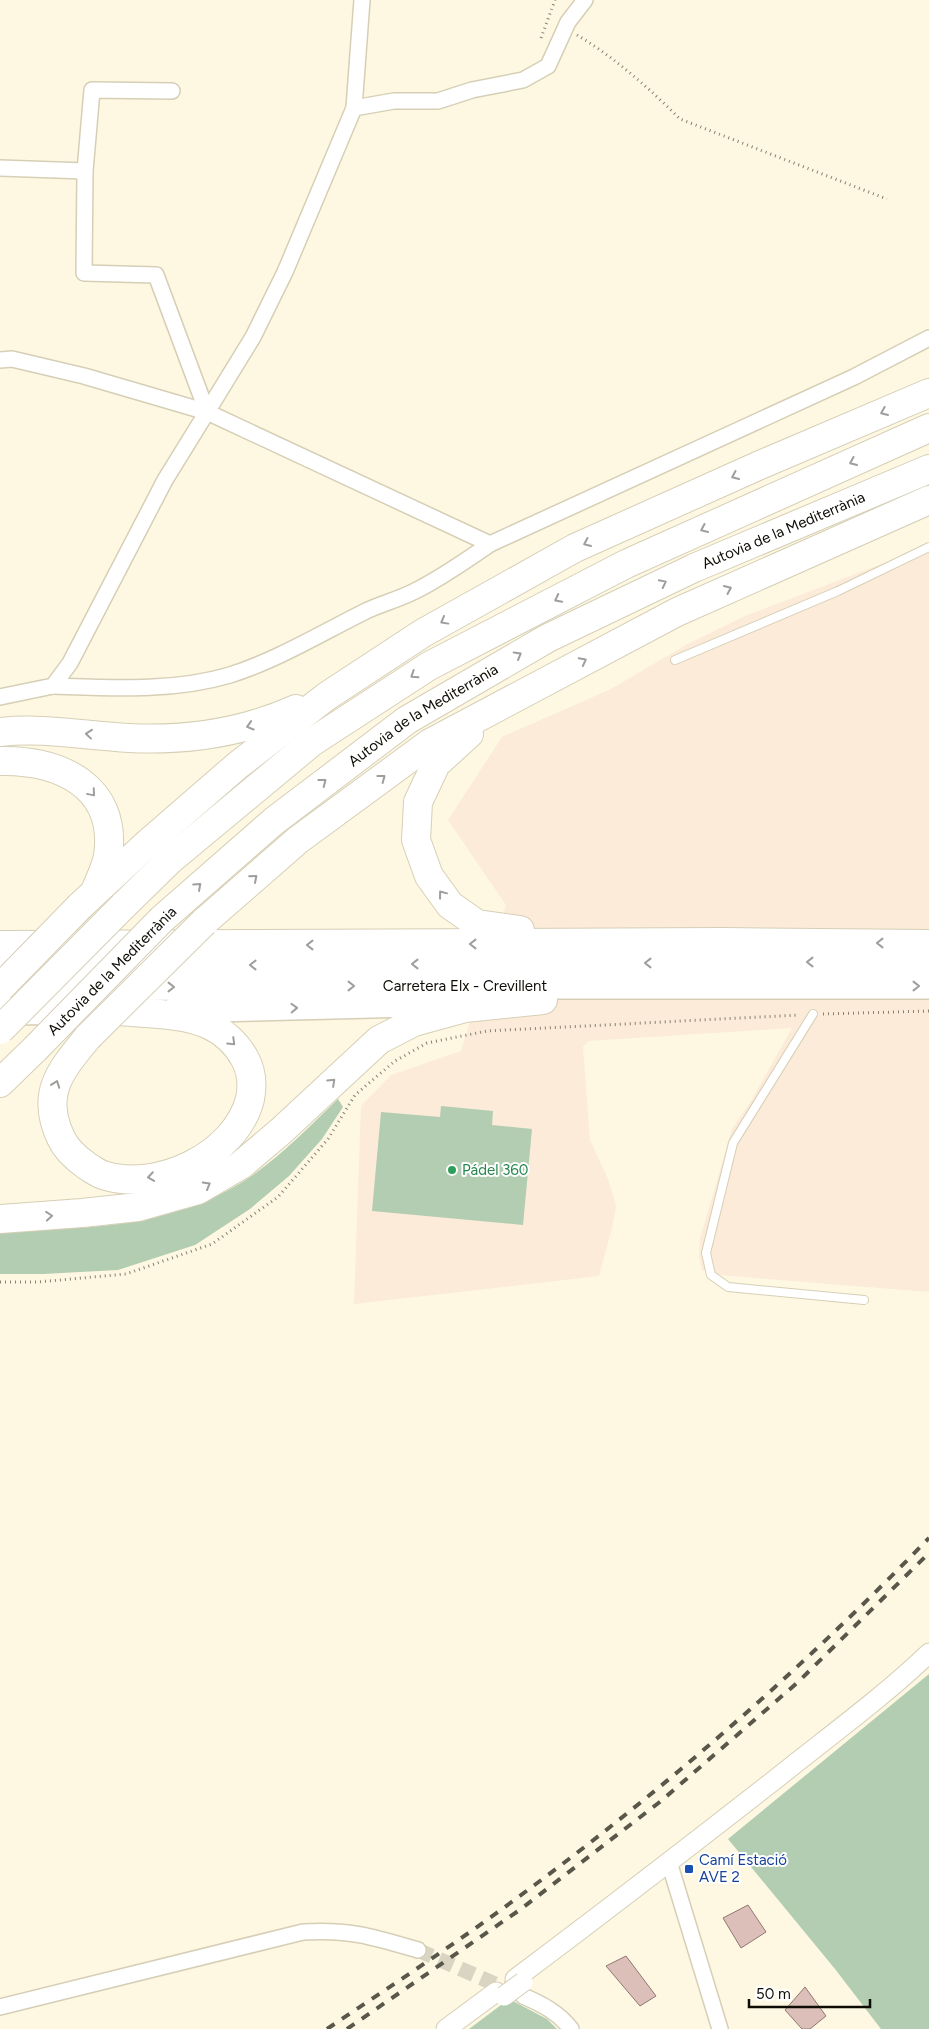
<svg xmlns="http://www.w3.org/2000/svg" width="929" height="2029" viewBox="0 0 929 2029" font-family="Figtree,sans-serif">
	<style>
		.industrial { fill: #fbebd8 }
		.green { fill: #b2cdb1 }
		.building { fill: #dcbfb9; stroke: #917771 }
		.lines { fill: none; stroke-linecap: round; stroke-linejoin: round }
		.minor-tunnel { stroke: #dad5c2; stroke-width: 15; stroke-dasharray: 15 8; stroke-linecap: butt }
		.service-casing { stroke: #d6cfb6; stroke-width: 10 }
		.minor-casing { stroke: #d6cfb6; stroke-width: 18 }
		.tertiary-casing { stroke: #d6cfb6; stroke-width: 21 }
		.trunk-casing { stroke: #d6cfb6; stroke-width: 28 }
		.motorway-casing { stroke: #d6cfb6; stroke-width: 30 }
		.path { stroke: #858173; stroke-width: 3; stroke-dasharray: 1 4; stroke-linecap: butt }
		.service { stroke: #fff; stroke-width: 8 }
		.minor { stroke: #fff; stroke-width: 15 }
		.tertiary { stroke: #fff; stroke-width: 19 }
		.trunk { stroke: #fff; stroke-width: 25 }
		.motorway { stroke: #fff; stroke-width: 28 }
		.rail { stroke: #59564a; stroke-width: 4; stroke-dasharray: 9 9; stroke-linecap: butt }
		.tertiary-bridge-casing { stroke: #d6cfb6; stroke-width: 21; stroke-linecap: butt }
		.motorway-bridge-casing { stroke: #d6cfb6; stroke-width: 30; stroke-linecap: butt }
		.tertiary-bridge { stroke: #fff; stroke-width: 19 }
		.motorway-bridge { stroke: #fff; stroke-width: 28 }
		.oneway { stroke: #9f9e9b }
		.leisure-dot { fill: #2e9e5b; stroke: #fff; stroke-width: 2 }
		.transit-dot { fill: #1a4fb4; stroke: #fff; stroke-width: 2 }
		.labels { text-anchor: middle; stroke-width: 4; stroke-linejoin: round; paint-order: stroke }
		.street-label { font-size: 15px; fill: #0e0c05; stroke: #fff }
		.leisure-label { font-size: 15px; fill: #27864d; stroke: #fff; text-anchor: start }
		.transit-label { font-size: 15px; fill: #164399; stroke: #fff; text-anchor: start }
	</style>
	<rect width="100%" height="100%" fill="#fef8e3"/>
	<!-- industrial -->
	<polygon class="industrial" points="929,546 929,1292 719,1275 702,1270 699,1256 700,1239 732,1129 751,1101 792,1028 588,1041 583,1047 590,1140 608,1179 616,1206 612,1228 599,1276 354,1304 361,1106 391,1075 461,1051 506,905 448,820 502,737 609,690 688,644 745,616"/>
	<!-- green -->
	<g class="green">
		<path d="M 338,1099 L 343,1107 L 322,1139 L 289,1176 L 250,1209 L 195,1245 L 118,1270 L 43,1274 L 0,1274 L 0,1232 C 37,1228 74,1230 110,1225 C 157,1220 211,1204 250,1177 C 282,1155 310,1126 338,1099 Z"/>
		<polygon points="441,1106 493,1111 492,1125 532,1129 523,1225 372,1211 381,1112 440,1117"/>
		<polygon points="929,1674 929,2029 881,2029 835,1969 728,1839"/>
		<polygon points="509,1999 547,2019 557,2029 469,2029"/>
	</g>
	<!-- building -->
	<g class="building">
		<polygon points="748,1905 766,1932 741,1948 723,1918"/>
		<polygon points="626,1956 656,1996 640,2006 606,1966"/>
		<polygon points="805,1987 826,2016 810,2029 802,2029 785,2010"/>
	</g>
	<g class="lines">
		<!-- minor-tunnel -->
		<polyline class="minor-tunnel" points="418,1950 513,1992"/>
		<!-- service casing -->
		<g class="service-casing">
			<g id="service">
				<polyline points="675,660 838,591 929,547"/>
				<polyline points="813,1014 733,1143 706,1253 711,1275 728,1287 864,1300"/>
			</g>
		</g>
		<!-- minor casing -->
		<g class="minor-casing">
			<g id="minor">
				<polyline points="585,0 568,22 548,66 523,80 472,90 438,101 394,101 354,108 285,272 253,337 207,412 490,544 854,377 929,338"/>
				<polyline points="172,91 92,90 85,171 84,273 156,275 207,412"/>
				<polyline points="354,108 362,0"/>
				<polyline points="0,168 85,171"/>
				<polyline points="0,360 12,359 84,376 207,412"/>
				<path d="M 53,686 C 111,688 173,692 230,675 C 277,660 320,634 364,612 C 380,604 397,600 413,592 C 440,579 465,561 490,544"/>
				<polyline points="0,697 53,686 70,663 165,480 207,412"/>
				<polyline points="669,1862 720,2029"/>
				<path d="M 523,1996 C 542,2004 559,2013 571,2029"/>
				<path d="M 0,2007 L 303,1932 C 350,1929 374,1937 418,1950"/>
			</g>
		</g>
		<!-- tertiary casing -->
		<g class="tertiary-casing">
			<g id="tertiary">
				<path d="M 515,1979 C 603,1913 690,1846 777,1778 C 828,1737 882,1698 929,1653"/>
				<polyline points="446,2029 496,1992"/>
			</g>
		</g>
		<!-- trunk casing -->
		<g class="trunk-casing">
			<g id="trunk">
				<polyline points="0,966 929,962"/>
				<path id="s1" d="M 0,989 L 291,986 L 929,986"/>
				<polyline points="175,1010 452,1003"/>
				<polyline points="2,1012 127,1011"/>
			</g>
		</g>
		<!-- motorway casing -->
		<g class="motorway-casing">
			<g id="motorway">
				<path d="M 0,732 C 43,727 86,736 129,738 C 188,741 242,733 296,709"/>
				<polyline points="469,734 436,764 418,802 416,840 429,876 450,905 477,924 520,930"/>
				<path d="M 0,761 C 60,760 118,786 108,856 C 106,867 100,879 96,889"/>
				<polyline points="80,906 148,843 238,765 327,696 423,633 575,548 760,465 929,393"/>
				<polyline points="123,906 170,860 312,742 429,666 626,564 929,428"/>
				<path id="s2" d="M 162,919 L 274,821 L 407,720 L 548,638 L 694,568 L 929,469"/>
				<polyline points="204,922 298,840 430,743 677,612 929,500"/>
				<polyline points="0,945 723,942 929,944"/>
				<path d="M 88,1037 C 60,1071 40,1094 61,1138 C 66,1149 77,1159 87,1166 C 92,1169 97,1173 103,1175 C 157,1193 236,1155 250,1099 C 253,1084 252,1072 245,1059 C 237,1044 223,1031 207,1024 C 181,1013 148,1014 120,1011"/>
				<polyline points="0,1083 35,1049"/>
				<polyline points="0,1219 82,1213 138,1207 198,1190 241,1165 281,1131 379,1040 414,1022 465,1008 543,1000"/>
			</g>
		</g>
		<!-- path -->
		<g class="path">
			<path d="M 577,35 C 614,57 649,88 680,119 L 887,199"/>
			<polyline points="541,38 555,0"/>
			<polyline points="823,1014 929,1011"/>
			<polyline points="0,1282 38,1282 126,1274 212,1244 278,1197 328,1139 355,1095 395,1061 427,1043 487,1031 799,1015"/>
		</g>
		<!-- service -->
		<use href="#service" class="service"/>
		<!-- minor -->
		<use href="#minor" class="minor"/>
		<!-- tertiary -->
		<use href="#tertiary" class="tertiary"/>
		<!-- trunk -->
		<use href="#trunk" class="trunk"/>
		<!-- motorway -->
		<use href="#motorway" class="motorway"/>
		<!-- rail -->
		<g class="rail">
			<path d="M 327,2029 C 391,1986 455,1944 517,1898 C 664,1790 802,1669 929,1538"/>
			<polyline points="347,2029 521,1909 661,1801 797,1683 929,1553"/>
		</g>
		<!-- tertiary-bridge casing -->
		<g class="tertiary-bridge-casing">
			<polyline id="tertiary-bridge" points="504,1996 523,1982"/>
		</g>
		<!-- motorway-bridge casing -->
		<g class="motorway-bridge-casing">
			<g id="motorway-bridge">
				<polyline points="0,988 80,906"/>
				<polyline points="0,1030 123,906"/>
				<polyline points="88,1037 204,922"/>
				<polyline points="35,1049 162,919"/>
			</g>
		</g>
		<!-- tertiary-bridge -->
		<use href="#tertiary-bridge" class="tertiary-bridge"/>
		<!-- motorway-bridge -->
		<use href="#motorway-bridge" class="motorway-bridge"/>
	</g>
	<!-- one-way arrows -->
	<defs><path id="oneway-chevron" d="M-2-3.5L2.5 0L-2 3.5" fill="none" stroke-width="1.6" stroke-linecap="round" stroke-linejoin="round" transform="scale(1.25)"/></defs>
	<g class="oneway">
		<use href="#oneway-chevron" transform="translate(884 412) rotate(157)"/>
		<use href="#oneway-chevron" transform="translate(853 462) rotate(156)"/>
		<use href="#oneway-chevron" transform="translate(735 476) rotate(156)"/>
		<use href="#oneway-chevron" transform="translate(704 529) rotate(156)"/>
		<use href="#oneway-chevron" transform="translate(587 543) rotate(156)"/>
		<use href="#oneway-chevron" transform="translate(663 583) rotate(-26)"/>
		<use href="#oneway-chevron" transform="translate(728 589) rotate(-24)"/>
		<use href="#oneway-chevron" transform="translate(558 599) rotate(153)"/>
		<use href="#oneway-chevron" transform="translate(444 621) rotate(151)"/>
		<use href="#oneway-chevron" transform="translate(518 655) rotate(-30)"/>
		<use href="#oneway-chevron" transform="translate(583 661) rotate(-28)"/>
		<use href="#oneway-chevron" transform="translate(414 675) rotate(147)"/>
		<use href="#oneway-chevron" transform="translate(250 726) rotate(163)"/>
		<use href="#oneway-chevron" transform="translate(89 734) rotate(-174)"/>
		<use href="#oneway-chevron" transform="translate(382 778) rotate(-37)"/>
		<use href="#oneway-chevron" transform="translate(323 782) rotate(-38)"/>
		<use href="#oneway-chevron" transform="translate(92 793) rotate(50)"/>
		<use href="#oneway-chevron" transform="translate(254 878) rotate(-41)"/>
		<use href="#oneway-chevron" transform="translate(198 886) rotate(-42)"/>
		<use href="#oneway-chevron" transform="translate(442 894) rotate(-127)"/>
		<use href="#oneway-chevron" transform="translate(880 943) rotate(-180)"/>
		<use href="#oneway-chevron" transform="translate(473 944) rotate(180)"/>
		<use href="#oneway-chevron" transform="translate(310 945) rotate(180)"/>
		<use href="#oneway-chevron" transform="translate(810 962) rotate(180)"/>
		<use href="#oneway-chevron" transform="translate(648 963) rotate(180)"/>
		<use href="#oneway-chevron" transform="translate(415 964) rotate(180)"/>
		<use href="#oneway-chevron" transform="translate(253 965) rotate(180)"/>
		<use href="#oneway-chevron" transform="translate(351 986)"/>
		<use href="#oneway-chevron" transform="translate(916 986)"/>
		<use href="#oneway-chevron" transform="translate(171 987)"/>
		<use href="#oneway-chevron" transform="translate(294 1008) rotate(-2)"/>
		<use href="#oneway-chevron" transform="translate(232 1042) rotate(44)"/>
		<use href="#oneway-chevron" transform="translate(332 1082) rotate(-43)"/>
		<use href="#oneway-chevron" transform="translate(56 1084) rotate(-70)"/>
		<use href="#oneway-chevron" transform="translate(151 1177) rotate(172)"/>
		<use href="#oneway-chevron" transform="translate(207 1185) rotate(-30)"/>
		<use href="#oneway-chevron" transform="translate(49 1216) rotate(-5)"/>
	</g>
	<!-- markers -->
	<circle class="leisure-dot" cx="452" cy="1170" r="5"/>
	<rect class="transit-dot" x="684" y="1864" width="10" height="10" rx="2.5"/>
	<g class="labels">
		<!-- street labels -->
		<g class="street-label">
			<text dy="5" stroke="none"><textPath href="#s2" startOffset="738">Autovia de la Mediterrània</textPath></text>
			<text dy="5" stroke="none"><textPath href="#s2" startOffset="332">Autovia de la Mediterrània</textPath></text>
			<text transform="translate(112 971) rotate(-45)" y="5">Autovia de la Mediterrània</text>
			<text dy="5" stroke="none"><textPath href="#s1" startOffset="465">Carretera Elx - Crevillent</textPath></text>
		</g>
		<!-- leisure labels -->
		<g class="leisure-label">
			<text x="462" y="1175">Pádel 360</text>
		</g>
		<!-- transit labels -->
		<g class="transit-label">
			<text x="699" y="1865">Camí Estació<tspan x="699" dy="17">AVE 2</tspan></text>
		</g>
	</g>
	<!-- scale -->
	<path d="M749 1999v8h121v-8" fill="none" stroke="#0e0c05" stroke-width="2.5"/>
	<text x="756" y="1999" font-size="15" fill="#0e0c05" stroke="#ffffff" stroke-width="4" paint-order="stroke">50 m</text>
</svg>
